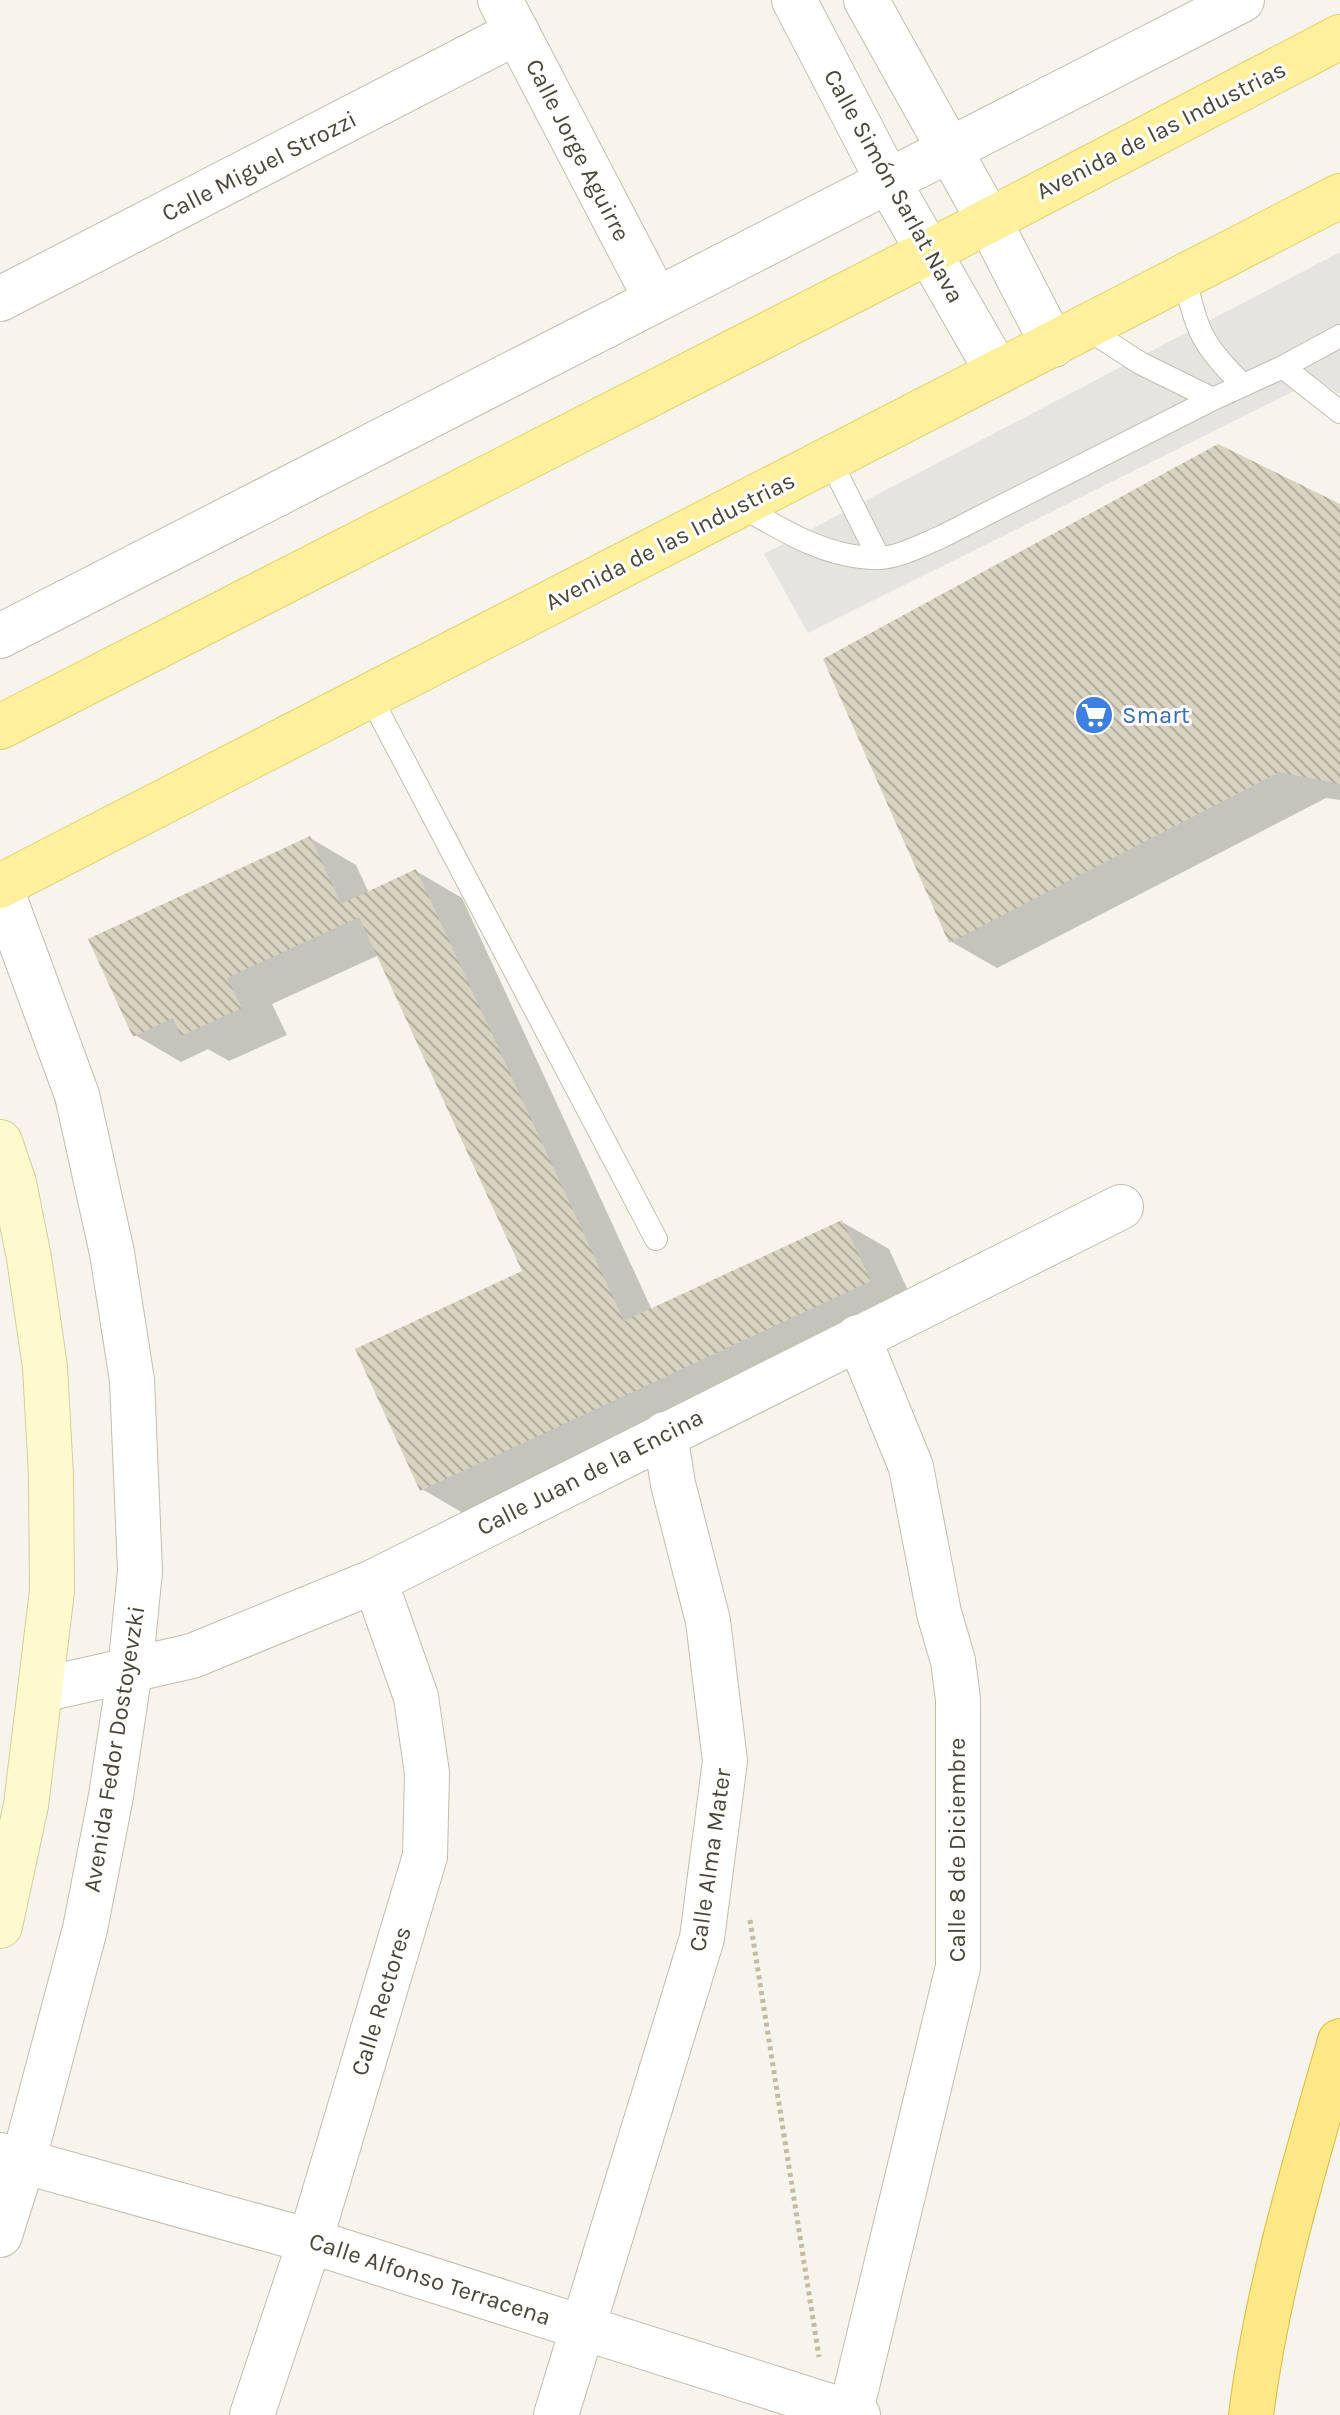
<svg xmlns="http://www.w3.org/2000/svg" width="1340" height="2415" viewBox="0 0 1340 2415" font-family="Karla,sans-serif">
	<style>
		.parking { fill: #e5e4e0 }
		.shadow { fill: #0003 }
		.building { fill: url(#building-back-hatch) }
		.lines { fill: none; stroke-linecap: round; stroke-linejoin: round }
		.service-casing { stroke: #c2beae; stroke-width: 24 }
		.minor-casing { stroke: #c2beae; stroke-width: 46 }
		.tertiary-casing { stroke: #c2beae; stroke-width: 46 }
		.secondary-casing { stroke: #d5ce9b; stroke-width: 46 }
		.primary-casing { stroke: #e5d26b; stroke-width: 46 }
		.trunk-casing { stroke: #deba3d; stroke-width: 46 }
		.path { stroke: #c4bc9f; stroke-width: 5; stroke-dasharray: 4 4; stroke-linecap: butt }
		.service { stroke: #fff; stroke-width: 22 }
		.minor { stroke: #fff; stroke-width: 44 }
		.tertiary { stroke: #fff; stroke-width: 44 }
		.secondary { stroke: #fffacd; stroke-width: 44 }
		.primary { stroke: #fef09d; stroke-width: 44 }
		.trunk { stroke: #fee986; stroke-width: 44 }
		.labels { text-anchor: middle; stroke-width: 6; stroke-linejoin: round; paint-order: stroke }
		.street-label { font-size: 24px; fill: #4b4639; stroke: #fff }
		.shop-label { font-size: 24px; fill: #366cbe; stroke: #fff; text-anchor: start }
	</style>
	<defs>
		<pattern id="building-back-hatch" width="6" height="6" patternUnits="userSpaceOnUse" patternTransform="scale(2)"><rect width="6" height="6" fill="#d8d2c1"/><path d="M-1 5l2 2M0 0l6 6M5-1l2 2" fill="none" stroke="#b1ac9e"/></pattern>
	</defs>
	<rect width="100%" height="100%" fill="#f6f4ec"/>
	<!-- parking -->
	<polygon class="parking" points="1340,252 1340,395 1318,379 808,633 764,554"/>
	<!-- shadow -->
	<g class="shadow">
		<polygon points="1340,506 1340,800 1326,798 997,968 950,941"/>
		<polygon points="310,838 356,865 369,893 416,871 462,898 652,1310 842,1222 889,1249 916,1308 468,1516 422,1489 525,1272 379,955 272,1004 287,1035 229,1061 208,1049 181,1062 135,1035"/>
	</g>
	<!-- building -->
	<g class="building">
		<polygon points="1218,444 1340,504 1340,784 1279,772 949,943 823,659"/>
		<polygon points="310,836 341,904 416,869 624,1321 842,1220 871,1281 420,1491 355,1349 522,1271 359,917 227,978 242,1008 181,1036 173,1018 133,1037 88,939"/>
	</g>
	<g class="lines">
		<!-- service casing -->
		<g class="service-casing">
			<g id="service">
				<path d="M 1185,277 C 1196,331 1203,346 1243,385"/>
				<polyline points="1086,328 1140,363 1213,399"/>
				<polyline points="1283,367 1340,336"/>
				<polyline points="829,458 879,558"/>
				<path d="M 739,505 C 782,530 826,558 877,558 C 898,558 922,545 941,537 L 1213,399 L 1283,367 L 1340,412"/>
				<polyline points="370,696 656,1239"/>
			</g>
		</g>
		<!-- minor casing -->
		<g class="minor-casing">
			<g id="minor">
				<polyline points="500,0 656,299"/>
				<polyline points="0,299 517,32"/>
				<polyline points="41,1690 192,1656 375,1581 1121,1207"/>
				<polyline points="0,2155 310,2241 858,2415"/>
				<polyline points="252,2415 310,2241 425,1856 427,1773 416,1697 375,1581"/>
				<polyline points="556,2415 702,1938 725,1761 708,1621 673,1484 665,1434"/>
				<polyline points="850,2415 958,1967 958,1699 953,1661 939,1613 911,1467 858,1337"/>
			</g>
		</g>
		<!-- tertiary casing -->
		<g class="tertiary-casing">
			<g id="tertiary">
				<polyline points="794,0 888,181 997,371"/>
				<polyline points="866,0 988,219 1053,345"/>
				<polyline points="0,636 1242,0"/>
				<polyline points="0,2235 23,2162 85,1929 111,1796 130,1671 140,1571 132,1380 112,1253 77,1095 0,886"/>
			</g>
		</g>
		<!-- secondary casing -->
		<g class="secondary-casing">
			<polyline id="secondary" points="0,1142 14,1183 29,1258 45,1367 51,1476 52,1591 26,1805 0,1926"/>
		</g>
		<!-- primary casing -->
		<g class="primary-casing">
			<g id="primary">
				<polyline points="0,727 929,252 1340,37"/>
				<polyline points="0,886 1340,196"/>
			</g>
		</g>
		<!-- trunk casing -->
		<g class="trunk-casing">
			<path id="trunk" d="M 1251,2415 C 1267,2288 1305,2164 1340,2041"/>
		</g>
		<!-- path -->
		<polyline class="path" points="750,1920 819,2357"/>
		<!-- service -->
		<use href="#service" class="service"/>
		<!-- minor -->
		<use href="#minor" class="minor"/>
		<!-- tertiary -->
		<use href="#tertiary" class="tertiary"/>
		<!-- secondary -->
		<use href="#secondary" class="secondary"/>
		<!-- primary -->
		<use href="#primary" class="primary"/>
		<!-- trunk -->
		<use href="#trunk" class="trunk"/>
	</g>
	<!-- icons -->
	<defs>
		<g id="supermarket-disc" transform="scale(2)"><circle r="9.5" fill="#3f7fe0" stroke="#fff"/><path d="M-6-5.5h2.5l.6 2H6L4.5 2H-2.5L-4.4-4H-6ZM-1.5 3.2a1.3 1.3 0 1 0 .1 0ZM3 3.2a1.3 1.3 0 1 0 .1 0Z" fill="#fff"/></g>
	</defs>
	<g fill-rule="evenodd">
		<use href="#supermarket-disc" x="1094" y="715"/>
	</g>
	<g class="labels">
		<!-- street labels -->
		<g class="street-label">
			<text transform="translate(1161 130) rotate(-27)" y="8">Avenida de las Industrias</text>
			<text transform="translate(578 150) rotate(63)" y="8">Calle Jorge Aguirre</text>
			<text transform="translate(259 166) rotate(-27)" y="8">Calle Miguel Strozzi</text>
			<text transform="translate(894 186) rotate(61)" y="8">Calle Simón Sarlat Nava</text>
			<text transform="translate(670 541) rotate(-27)" y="8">Avenida de las Industrias</text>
			<text transform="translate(590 1472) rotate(-27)" y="8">Calle Juan de la Encina</text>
			<text transform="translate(114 1749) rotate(-81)" y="8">Avenida Fedor Dostoyevzki</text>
			<text transform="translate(957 1850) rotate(-90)" y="8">Calle 8 de Diciembre</text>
			<text transform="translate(710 1860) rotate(-82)" y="8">Calle Alma Mater</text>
			<text transform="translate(381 2001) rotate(-73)" y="8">Calle Rectores</text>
			<text transform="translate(430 2279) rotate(18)" y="8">Calle Alfonso Terracena</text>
		</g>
		<!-- shop labels -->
		<g class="shop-label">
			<text x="1122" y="723">Smart</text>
		</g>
	</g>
</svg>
